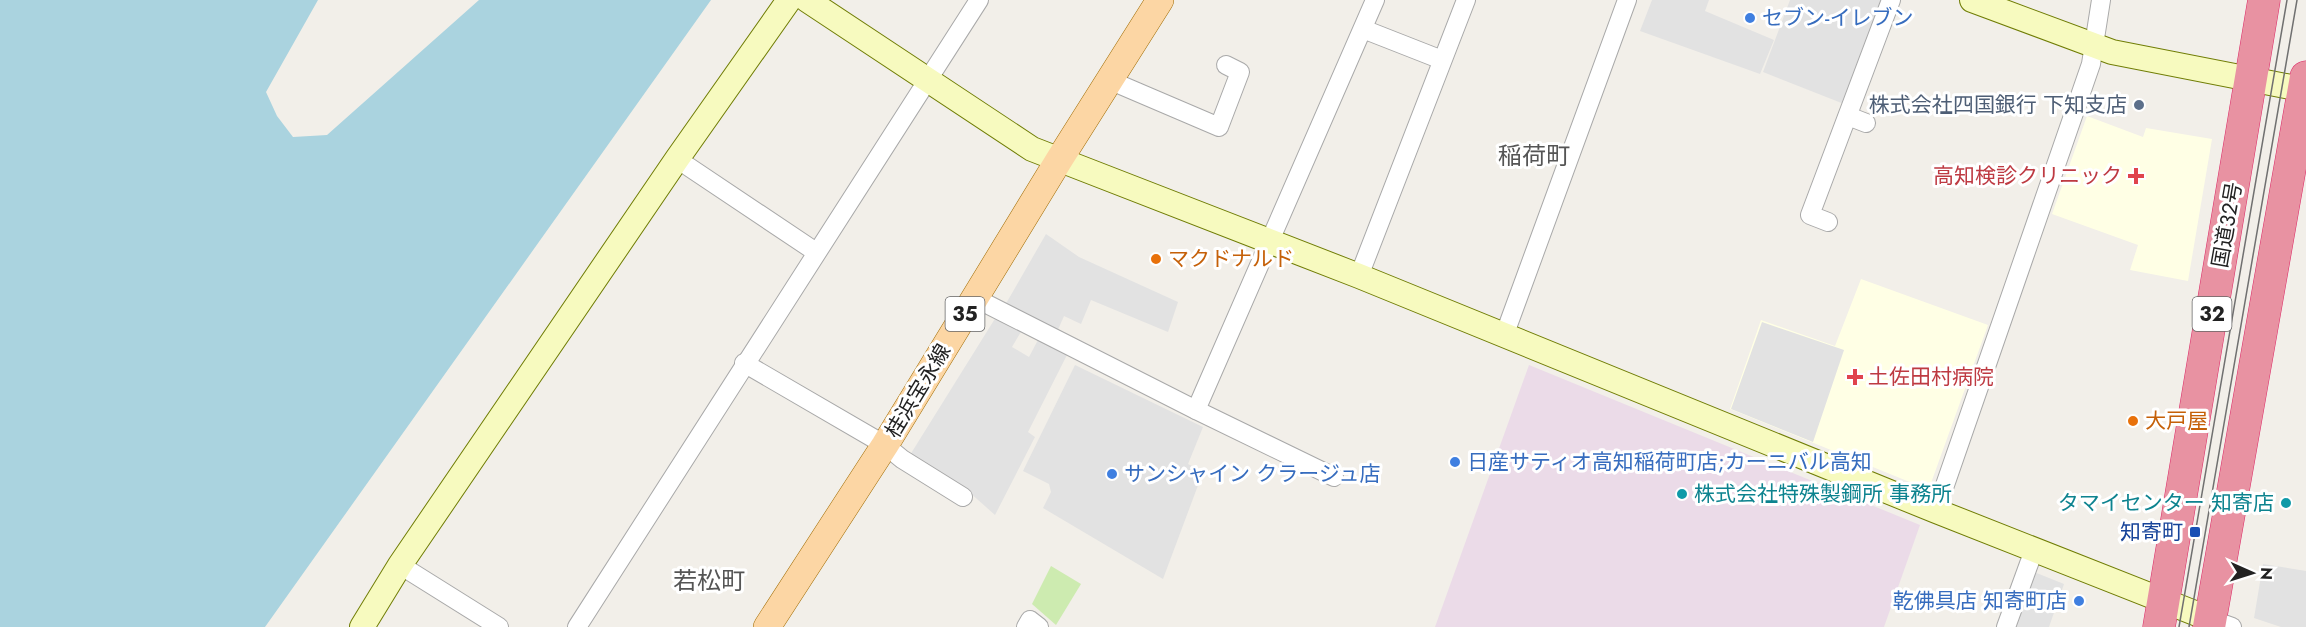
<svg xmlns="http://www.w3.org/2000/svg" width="2306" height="627" viewBox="0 0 2306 627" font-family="Jost,'Noto Sans JP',sans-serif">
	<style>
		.industrial { fill: #ebdbe8 }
		.education { fill: #ffffe5 }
		.grass { fill: #cdebb0 }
		.parking { fill: #e2e2e2 }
		.water { fill: #aad3df }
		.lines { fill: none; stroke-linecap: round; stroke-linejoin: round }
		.street-casing { stroke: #a9a9a9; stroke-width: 20 }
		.secondary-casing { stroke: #707d05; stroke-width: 26 }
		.primary-casing { stroke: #a06b00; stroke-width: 28 }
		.highway-casing { stroke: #dc2a67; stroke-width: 33 }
		.street { stroke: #fff; stroke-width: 18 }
		.secondary { stroke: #f7fabf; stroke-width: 24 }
		.primary { stroke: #fcd6a4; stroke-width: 27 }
		.highway { stroke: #e892a2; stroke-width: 32 }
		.tram { stroke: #707070; stroke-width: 1.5 }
		.shop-dot { fill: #3f7fe0; stroke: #fff; stroke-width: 2 }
		.service-dot { fill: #5c6f8a; stroke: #fff; stroke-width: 2 }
		.health-dot { fill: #e0444e; stroke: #fff; stroke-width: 2 }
		.food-dot { fill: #e8710a; stroke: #fff; stroke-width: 2 }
		.culture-dot { fill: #0f9aa8; stroke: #fff; stroke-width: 2 }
		.transit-dot { fill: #1a4fb4; stroke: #fff; stroke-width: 2 }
		.labels { text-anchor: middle; stroke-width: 6; stroke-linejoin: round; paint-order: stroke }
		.shield { fill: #fff; stroke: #646464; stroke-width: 1.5 }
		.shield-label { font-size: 20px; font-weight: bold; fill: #222 }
		.shop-label { font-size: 21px; fill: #366cbe; stroke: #fff; text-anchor: start }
		.service-label { font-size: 21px; fill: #4e5e75; stroke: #fff; text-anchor: end }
		.health-label { font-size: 21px; fill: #be3a42; stroke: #fff; text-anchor: end }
		.street-label { font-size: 21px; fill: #222; stroke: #fff }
		.food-label { font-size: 21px; fill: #c56008; stroke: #fff; text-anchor: start }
		.culture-label { font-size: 21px; fill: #0d838f; stroke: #fff; text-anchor: start }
		.transit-label { font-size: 21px; fill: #164399; stroke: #fff; text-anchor: end }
		.quarter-label { font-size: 24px; fill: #555; stroke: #fff }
	</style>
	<rect width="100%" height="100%" fill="#f2efe9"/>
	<!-- industrial -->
	<polygon class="industrial" points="1529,365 1920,525 1884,627 1435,627"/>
	<!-- education -->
	<g class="education">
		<polygon points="2087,116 2143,137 2146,128 2212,139 2188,281 2130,270 2138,245 2052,214"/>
		<polygon points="1861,279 1988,325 1931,483 1922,487 1730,409 1761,320 1835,346"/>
	</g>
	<!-- grass -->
	<polygon class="grass" points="1051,566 1081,584 1056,625 1032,604"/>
	<!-- parking -->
	<g class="parking">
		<polygon points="1652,0 1709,0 1705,11 1774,40 1760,74 1640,31"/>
		<polygon points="1790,0 1882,0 1844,104 1763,72"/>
		<polygon points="1046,234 1079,257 1178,302 1168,332 1091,300 1081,324 1064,316 1057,332 1004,307"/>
		<polygon points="996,317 1022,330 1012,347 1029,357 1039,338 1068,353 1028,432 1035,437 995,515 968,491 910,455"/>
		<polygon points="1762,322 1844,350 1813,442 1731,409"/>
		<polygon points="1075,365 1203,427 1188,464 1203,472 1163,579 1043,508 1051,492 1049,484 1023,471"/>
		<polygon points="2263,564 2306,571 2306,627 2281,627 2254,618"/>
		<polygon points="2034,572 2064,584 2049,627 2014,627"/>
	</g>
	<!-- water -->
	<polygon class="water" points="0,0 318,0 266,92 277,116 293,137 327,135 479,0 711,0 265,627 0,627"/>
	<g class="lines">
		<!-- street casing -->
		<g class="street-casing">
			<g id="street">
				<polyline points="1363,29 1442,60"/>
				<polyline points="1109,80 1219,127 1240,72 1226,65"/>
				<polyline points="1848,116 1866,123"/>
				<polyline points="677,159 816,252"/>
				<polyline points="1828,222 1810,215 1891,0"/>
				<polyline points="1359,276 1466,0"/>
				<polyline points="975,298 1196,410 1334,477"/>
				<polyline points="1504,336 1627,0"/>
				<polyline points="744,363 885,445 902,459 963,497"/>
				<polyline points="1196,410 1375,0"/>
				<polyline points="1936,511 2091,64 2101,0"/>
				<polyline points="400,565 499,627"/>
				<polyline points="2210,619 2232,627"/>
				<polyline points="577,627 979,0"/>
				<polyline points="1026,627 1030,620 1039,627"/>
				<polyline points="2006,627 2034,550"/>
			</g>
		</g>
		<!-- secondary casing -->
		<g class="secondary-casing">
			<g id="secondary">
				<polyline points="807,0 1032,149 1359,276 1936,511 2210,619"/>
				<polyline points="1972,0 2112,52 2306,90"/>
				<polyline points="362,627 400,565 677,159 789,0"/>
			</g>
		</g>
		<!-- primary casing -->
		<g class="primary-casing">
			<polyline id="primary" points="767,627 885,445 1059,160 1160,0"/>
		</g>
		<!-- highway casing -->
		<g class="highway-casing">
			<g id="highway">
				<polyline points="2159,627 2264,0"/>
				<polyline points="2209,627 2306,77"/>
			</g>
		</g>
		<!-- street -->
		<use href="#street" class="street"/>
		<!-- secondary -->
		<use href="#secondary" class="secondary"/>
		<!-- primary -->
		<use href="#primary" class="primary"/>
		<!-- highway -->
		<use href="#highway" class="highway"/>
		<!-- tram -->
		<g class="tram">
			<polyline points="2179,627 2287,0"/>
			<polyline points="2189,627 2297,0"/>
		</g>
	</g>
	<!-- markers -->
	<g class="shop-dot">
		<circle cx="1750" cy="18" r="6"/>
		<circle cx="1455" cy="462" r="6"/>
		<circle cx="1112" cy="474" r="6"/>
		<circle cx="2079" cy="601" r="6"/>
	</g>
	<circle class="service-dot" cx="2139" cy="105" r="6"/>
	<g class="health-dot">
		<path d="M2133 167h6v6h6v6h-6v6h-6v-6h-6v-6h6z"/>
		<path d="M1852 368h6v6h6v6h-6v6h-6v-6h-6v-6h6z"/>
	</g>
	<g class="food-dot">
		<circle cx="1156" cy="259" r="6"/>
		<circle cx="2133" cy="421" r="6"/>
	</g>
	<g class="culture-dot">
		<circle cx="1682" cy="494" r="6"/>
		<circle cx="2286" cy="503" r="6"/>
	</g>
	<rect class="transit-dot" x="2189" y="526" width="12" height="12" rx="3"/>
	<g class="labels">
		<!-- shield labels -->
		<g class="shield">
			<rect x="945.5" y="297" width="39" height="34" rx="4.5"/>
			<rect x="2192.5" y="297" width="39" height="34" rx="4.5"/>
		</g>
		<g class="shield-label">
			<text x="965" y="321">35</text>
			<text x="2212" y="321">32</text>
		</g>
		<!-- shop labels -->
		<g class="shop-label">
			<text x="1762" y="25">セブン-イレブン</text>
			<text x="1467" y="469">日産サティオ高知稲荷町店;カーニバル高知</text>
			<text x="1124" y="481">サンシャイン クラージュ店</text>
			<text x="2067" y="608" text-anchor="end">乾佛具店 知寄町店</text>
		</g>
		<!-- service labels -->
		<g class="service-label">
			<text x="2127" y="112">株式会社四国銀行 下知支店</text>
		</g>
		<!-- health labels -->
		<g class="health-label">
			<text x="2122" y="183">高知検診クリニック</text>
			<text x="1868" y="384" text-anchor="start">土佐田村病院</text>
		</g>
		<!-- street labels -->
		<g class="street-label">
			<text transform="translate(2227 225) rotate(-80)" y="7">国道32号</text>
			<text transform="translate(918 391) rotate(-59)" y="7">桂浜宝永線</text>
		</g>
		<!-- food labels -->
		<g class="food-label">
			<text x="1168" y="266">マクドナルド</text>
			<text x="2145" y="428">大戸屋</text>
		</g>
		<!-- culture labels -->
		<g class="culture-label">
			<text x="1694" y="501">株式会社特殊製鋼所 事務所</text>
			<text x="2274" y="510" text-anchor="end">タマイセンター 知寄店</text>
		</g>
		<!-- transit labels -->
		<g class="transit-label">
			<text x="2183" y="539">知寄町</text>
		</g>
		<!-- quarter labels -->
		<g class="quarter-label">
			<text x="1534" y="164">稲荷町</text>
			<text x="709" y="589">若松町</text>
		</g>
	</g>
	<!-- north arrow -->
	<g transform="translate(2252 573) rotate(93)" stroke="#ffffff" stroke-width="4.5" paint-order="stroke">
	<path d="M0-4.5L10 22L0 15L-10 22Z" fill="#222222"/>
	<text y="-9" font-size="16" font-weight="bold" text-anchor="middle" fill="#222222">N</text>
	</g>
</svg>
